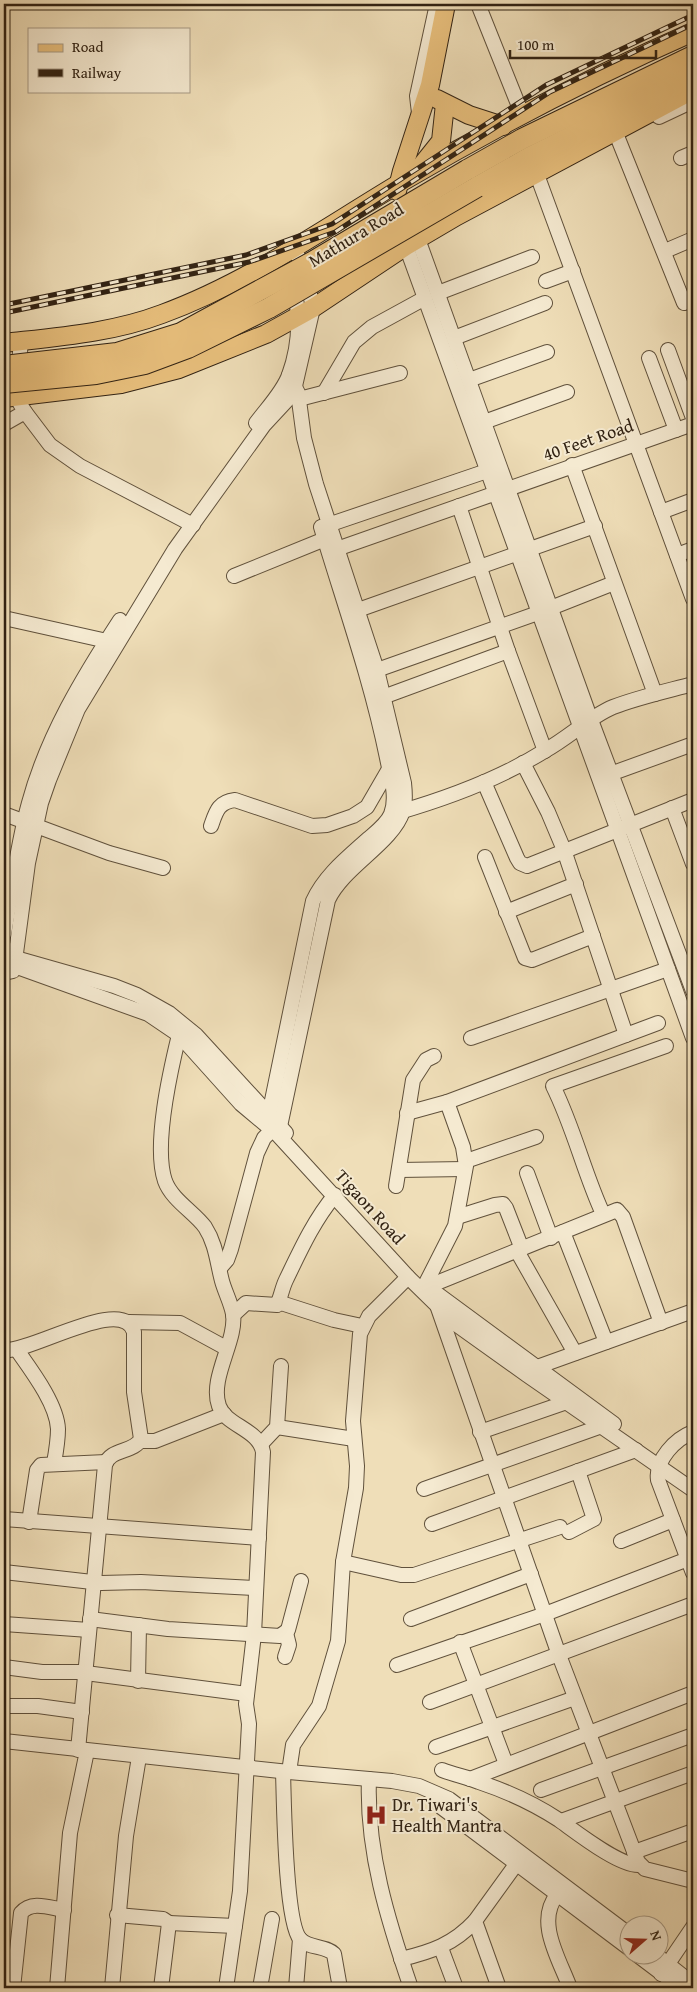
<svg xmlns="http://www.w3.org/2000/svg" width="697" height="1992" viewBox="0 0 697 1992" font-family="'Gentium Book Plus',serif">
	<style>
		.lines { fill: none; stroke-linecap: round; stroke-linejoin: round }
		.minor-casing { stroke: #60513c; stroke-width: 16 }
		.major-casing { stroke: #312213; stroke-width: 20 }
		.highway-casing { stroke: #312213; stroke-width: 22 }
		.minor { stroke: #f5ead1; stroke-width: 14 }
		.major { stroke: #e8bf7c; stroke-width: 18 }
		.highway { stroke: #e8bf7c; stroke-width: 20 }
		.rail-casing { stroke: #312213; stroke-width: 5 }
		.rail { stroke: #f5ead1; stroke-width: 3; stroke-dasharray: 9; stroke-linecap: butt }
		.highway-bridge-casing { stroke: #312213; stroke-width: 22; stroke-linecap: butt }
		.highway-bridge { stroke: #e8bf7c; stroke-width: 20 }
		.labels { text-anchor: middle; stroke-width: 4; stroke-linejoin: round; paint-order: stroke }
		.street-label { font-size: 18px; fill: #312213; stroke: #f5ead1 }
		.poi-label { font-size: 18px; fill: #312213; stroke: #f5ead1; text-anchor: start }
	</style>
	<rect width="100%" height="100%" fill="#efdeb8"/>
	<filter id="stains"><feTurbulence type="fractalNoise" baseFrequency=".004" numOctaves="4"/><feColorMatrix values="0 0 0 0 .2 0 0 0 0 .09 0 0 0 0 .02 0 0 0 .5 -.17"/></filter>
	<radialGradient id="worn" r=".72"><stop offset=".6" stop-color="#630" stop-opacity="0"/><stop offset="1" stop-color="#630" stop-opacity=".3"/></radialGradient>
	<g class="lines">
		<!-- minor casing -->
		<g class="minor-casing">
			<g id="minor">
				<polyline points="478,4 522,114"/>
				<polyline points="419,113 417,96 437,4"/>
				<polyline points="659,117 693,101"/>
				<polyline points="615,131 684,303"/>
				<polyline points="681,158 693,153"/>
				<polyline points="536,172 693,599"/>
				<polyline points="418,239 591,720 693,991"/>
				<polyline points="406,246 693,1038"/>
				<polyline points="665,251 693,239"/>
				<polyline points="546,281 573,271"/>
				<polyline points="438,293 532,257"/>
				<polyline points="454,338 545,303"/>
				<polyline points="21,341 16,397 25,412 50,445 80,466 193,525"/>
				<polyline points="668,350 693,418"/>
				<polyline points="649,358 676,430"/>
				<polyline points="469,380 547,352"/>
				<polyline points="324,393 354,342 372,327 425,298"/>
				<polyline points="303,398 400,373"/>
				<polyline points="484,422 567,392"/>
				<path d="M 256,423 C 267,408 283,392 289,375 C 300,345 301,315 293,284"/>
				<polyline points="4,424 25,412"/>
				<polyline points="572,465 655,694"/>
				<polyline points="459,506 508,651 545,751"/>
				<polyline points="661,512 693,500"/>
				<polyline points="322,527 487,471"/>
				<polyline points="331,551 693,424"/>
				<polyline points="677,555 693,549"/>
				<polyline points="234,576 325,539"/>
				<polyline points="358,610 595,526"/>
				<polyline points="4,618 107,641"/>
				<polyline points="377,670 538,613 614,583"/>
				<polyline points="383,697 508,651"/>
				<polyline points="523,763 548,812 564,850 626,1035"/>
				<polyline points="602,777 693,744"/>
				<polyline points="484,782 517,858 520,863 527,866 693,800"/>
				<polyline points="672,808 693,864"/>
				<path d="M 396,813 C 448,798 500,779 546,750 C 568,738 591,716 613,707 C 639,697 667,691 693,684"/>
				<polyline points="4,814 109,853 163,868"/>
				<path d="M 211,826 C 216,812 218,802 235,800 L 312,826 L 327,825 L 353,816 L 367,807 L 389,769"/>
				<polyline points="485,857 525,958 532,960 593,936"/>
				<polyline points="506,912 576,884"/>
				<path d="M 4,934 C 12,891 17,846 29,803 C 47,736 83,677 120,620"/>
				<polyline points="4,949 12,951 18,961 13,971 4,973"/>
				<polyline points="16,953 28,863 41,803 49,780 78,709 175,549 264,425 290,397 295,386 313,308 306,276 294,247"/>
				<polyline points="19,959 114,986 137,995 169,1013 196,1035 286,1133"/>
				<polyline points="17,967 148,1014 179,1035 241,1104 278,1135 408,1277 457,1325 527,1375 693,1490"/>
				<path d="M 179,1035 C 170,1072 153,1146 165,1181 C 172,1200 194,1212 205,1227 C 216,1244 217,1262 222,1281 C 225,1292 231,1303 233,1314 C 237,1341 209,1378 219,1406 C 226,1426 259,1429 263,1452 L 254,1634 L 246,1704 L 249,1724 L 240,1891 L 226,1988"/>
				<polyline points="471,1038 668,969"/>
				<polyline points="407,1113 447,1102 658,1023"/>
				<path d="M 268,1120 L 313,901 C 325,875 347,858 368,839 C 376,832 387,824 391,814 C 398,797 390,774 387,758 C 371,679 344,604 321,527"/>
				<path d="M 279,1131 L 328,900 C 344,866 392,844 403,811 C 406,802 405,792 404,783 L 377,670 L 316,484 L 304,438 L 298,393 L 289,375"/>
				<polyline points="466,1161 536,1137"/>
				<polyline points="399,1170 465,1169"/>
				<polyline points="527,1173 551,1238"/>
				<polyline points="396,1186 413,1080 426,1060 434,1056"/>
				<path d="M 603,1214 C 584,1173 574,1128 553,1086 L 666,1046"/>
				<polyline points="457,1217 495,1205 503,1204 506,1208 522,1249"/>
				<polyline points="563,1232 606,1342"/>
				<polyline points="517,1251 575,1353"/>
				<polyline points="220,1268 227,1260 231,1249 257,1153 264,1138 272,1130"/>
				<polyline points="426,1283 455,1226 466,1166 463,1147 447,1102"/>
				<polyline points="429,1286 617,1210 623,1217 661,1323"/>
				<polyline points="436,1293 614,1424"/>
				<polyline points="278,1302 334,1320 362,1326"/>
				<polyline points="438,1308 559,1655 638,1862 645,1869 693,1881"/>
				<path d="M 233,1315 L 246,1303 L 277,1305 C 281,1297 282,1288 286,1280 C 300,1251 314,1220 335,1195"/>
				<polyline points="129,1322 180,1323 226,1348"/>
				<path d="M 4,1350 C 31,1353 124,1294 134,1332 L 134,1392 L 141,1439 C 134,1453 110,1448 105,1465 L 78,1750"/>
				<path d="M 17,1350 C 31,1370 57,1404 58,1429 C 58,1440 56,1452 54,1463"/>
				<polyline points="531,1372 537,1367 693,1311"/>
				<polyline points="277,1427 354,1439"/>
				<polyline points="480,1432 567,1402"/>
				<path d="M 693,1432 C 675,1439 655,1460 658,1480 L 693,1573"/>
				<polyline points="141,1441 155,1441 224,1414"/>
				<polyline points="261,1444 277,1427 281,1366"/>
				<polyline points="424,1489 602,1426"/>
				<polyline points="4,1519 259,1538"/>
				<polyline points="29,1522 37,1470 41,1465 106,1462"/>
				<polyline points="432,1524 636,1450"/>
				<polyline points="569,1532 594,1519 578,1471"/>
				<polyline points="621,1541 673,1520"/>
				<polyline points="343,1562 401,1575 414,1575 560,1527"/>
				<polyline points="4,1572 101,1583 141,1582 254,1588"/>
				<polyline points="90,1619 168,1629 280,1636 288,1630 301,1581"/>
				<polyline points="411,1619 531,1574"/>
				<polyline points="4,1624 89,1630"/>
				<polyline points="460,1642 506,1764"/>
				<polyline points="285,1657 289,1645 286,1633"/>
				<polyline points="397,1665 545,1614 688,1559"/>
				<polyline points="4,1667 42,1672 78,1672 247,1694"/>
				<polyline points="138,1681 139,1625"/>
				<polyline points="430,1702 693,1604"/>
				<polyline points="4,1706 38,1706 82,1712"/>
				<polyline points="4,1741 289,1772 392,1781 419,1786 449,1799 630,1935"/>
				<polyline points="436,1747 575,1698"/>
				<path d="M 442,1770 C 455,1775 467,1777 479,1782 C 506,1791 536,1805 559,1820 C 576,1832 619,1866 639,1865"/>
				<path d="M 283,1772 C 284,1800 285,1921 300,1939 C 309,1949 325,1945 334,1954 L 340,1988"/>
				<polyline points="289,1772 293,1745 319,1706 338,1641 343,1562 356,1488 357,1466 353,1421 360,1334 369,1316 408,1277"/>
				<path d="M 369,1779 C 366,1850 388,1921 411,1988"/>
				<polyline points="470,1779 693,1693"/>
				<polyline points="541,1790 693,1735"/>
				<polyline points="432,1793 441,1807 630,1949"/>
				<polyline points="561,1821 693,1773"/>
				<polyline points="634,1852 693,1831"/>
				<path d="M 557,1895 C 535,1922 560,1960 570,1988"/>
				<polyline points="117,1915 163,1919 169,1923 161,1988"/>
				<polyline points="169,1923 235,1926"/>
				<polyline points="441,1948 456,1988"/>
				<polyline points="636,1954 681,1988"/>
				<polyline points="655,1954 693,1984"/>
				<path d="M 401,1959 C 431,1952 454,1944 475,1921"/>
				<polyline points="661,1974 693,1927"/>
				<path d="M 13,1988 L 21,1913 C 32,1900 50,1908 64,1910"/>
				<polyline points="57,1988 70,1833 87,1751"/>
				<polyline points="112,1988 126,1836 139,1757"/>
				<polyline points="260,1988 272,1919"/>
				<polyline points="296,1988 300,1939"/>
				<polyline points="499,1988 475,1921 522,1856"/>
			</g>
		</g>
		<!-- major casing -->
		<g class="major-casing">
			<g id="major">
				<polyline points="437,99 469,115 503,126"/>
				<polyline points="421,166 441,141 445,104"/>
				<polyline points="397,191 402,171 430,85 446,4"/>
				<path d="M 4,343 C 57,337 112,333 162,314 C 247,283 323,229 400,183 C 495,127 593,76 693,32"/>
				<polyline points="4,398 121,384 179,369 266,334 313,308 406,246 457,216 693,90"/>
			</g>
		</g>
		<!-- highway casing -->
		<g class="highway-casing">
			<g id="highway">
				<polyline points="467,170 522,139 693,56"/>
				<polyline points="477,187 530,157 693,76"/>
			</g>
		</g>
		<!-- minor -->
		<use href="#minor" class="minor"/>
		<!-- major -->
		<use href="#major" class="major"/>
		<!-- highway -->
		<use href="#highway" class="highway"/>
		<!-- rail casing -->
		<g class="rail-casing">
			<g id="rail">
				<polyline points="4,305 246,255 332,224 546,85 693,15"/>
				<polyline points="4,313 249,262 335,232 550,92 693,24"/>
			</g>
		</g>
		<!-- rail -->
		<use href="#rail" class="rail"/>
		<!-- highway-bridge casing -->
		<g class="highway-bridge-casing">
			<g id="highway-bridge">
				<polyline points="4,366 117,353 181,333 312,262 467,170"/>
				<polyline points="4,383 96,374 145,364 188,348 269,308 477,187"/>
			</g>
		</g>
		<!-- highway-bridge -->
		<use href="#highway-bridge" class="highway-bridge"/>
	</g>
	<!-- icons -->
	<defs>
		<g id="hospital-bare" transform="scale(1.725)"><path d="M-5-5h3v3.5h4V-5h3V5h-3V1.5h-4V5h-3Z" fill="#8f2418" stroke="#f5ead1" stroke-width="2.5" paint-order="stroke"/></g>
	</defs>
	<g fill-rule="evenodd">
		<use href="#hospital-bare" x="376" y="1815"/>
	</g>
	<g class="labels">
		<!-- street labels -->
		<g class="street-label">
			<text transform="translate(356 235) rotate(-31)" y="6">Mathura Road</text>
			<text transform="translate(588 440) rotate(-19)" y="6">40 Feet Road</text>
			<text transform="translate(370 1207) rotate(48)" y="6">Tigaon Road</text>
		</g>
		<!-- poi labels -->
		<g class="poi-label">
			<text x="392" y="1811">Dr. Tiwari's<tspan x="392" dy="21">Health Mantra</tspan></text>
		</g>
	</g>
	<!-- margin -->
	<rect width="697" height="1992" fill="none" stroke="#efdeb8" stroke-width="20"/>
	<rect x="5" y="5" width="687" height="1982" fill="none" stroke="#312213" stroke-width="2.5"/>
	<rect x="10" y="10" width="677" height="1972" fill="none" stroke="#312213"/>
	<!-- legend -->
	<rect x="28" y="28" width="162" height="65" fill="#f5ead1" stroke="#a79a85"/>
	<rect x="38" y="44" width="25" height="8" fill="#e8bf7c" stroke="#a79a85"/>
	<text x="72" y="52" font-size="15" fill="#312213">Road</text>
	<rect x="38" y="69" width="25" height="8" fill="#312213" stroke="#a79a85"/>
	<text x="72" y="78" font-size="15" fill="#312213">Railway</text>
	<!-- north arrow -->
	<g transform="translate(644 1940) rotate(70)"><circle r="24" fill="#f5ead1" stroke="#a79a85"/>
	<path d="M0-4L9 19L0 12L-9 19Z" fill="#8f2418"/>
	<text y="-8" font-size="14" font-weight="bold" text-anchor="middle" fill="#312213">N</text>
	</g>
	<!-- scale -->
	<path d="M510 50v8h146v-8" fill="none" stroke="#312213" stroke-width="2.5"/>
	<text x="517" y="50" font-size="15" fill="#312213" stroke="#f5ead1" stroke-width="4" paint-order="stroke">100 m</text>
	<rect width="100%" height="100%" filter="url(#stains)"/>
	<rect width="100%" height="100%" fill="url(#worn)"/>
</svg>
